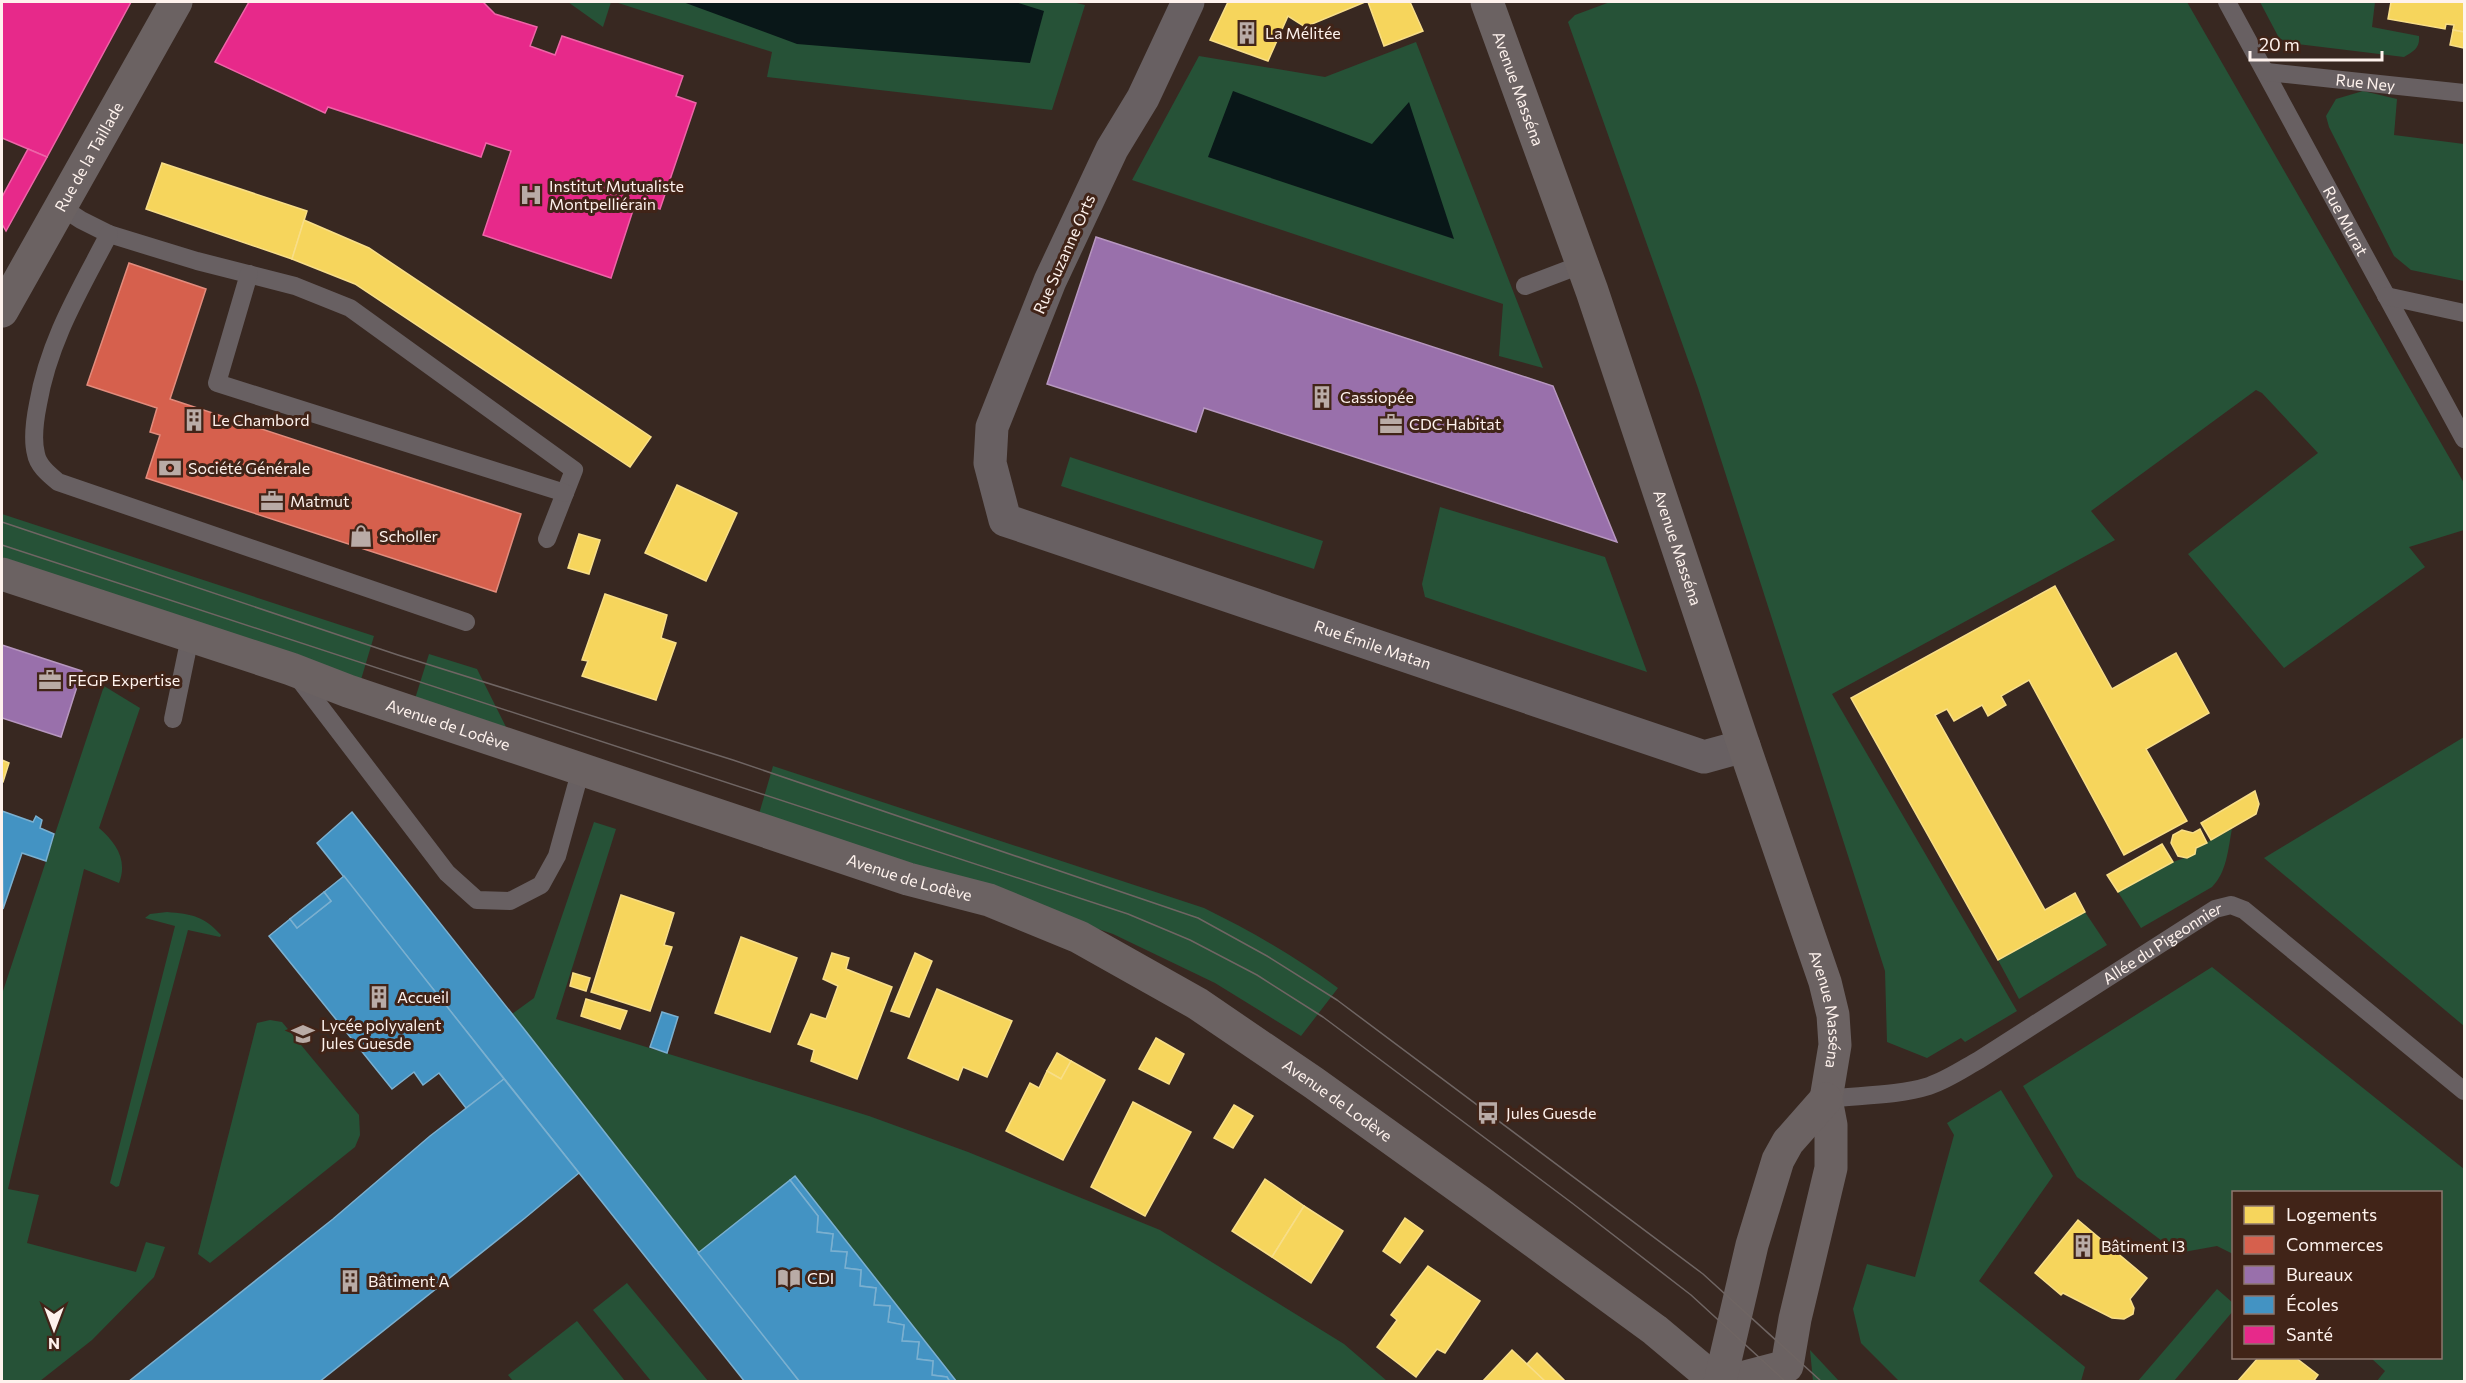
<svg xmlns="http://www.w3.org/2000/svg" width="2466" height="1383" viewBox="0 0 2466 1383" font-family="Commissioner,sans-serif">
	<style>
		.green { fill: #265237 }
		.water { fill: #091718 }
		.homes { fill: #f6d55c; stroke: #f8de88; stroke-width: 1.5 }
		.shops { fill: #d6604d; stroke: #e28c7d; stroke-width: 1.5 }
		.offices { fill: #9970ab; stroke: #b797bf; stroke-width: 1.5 }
		.schools { fill: #4393c3; stroke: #7bb0d0; stroke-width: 1.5 }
		.health { fill: #e7298a; stroke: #ee65a8; stroke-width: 1.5 }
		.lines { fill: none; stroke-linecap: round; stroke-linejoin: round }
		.lane { stroke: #686062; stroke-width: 18 }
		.street { stroke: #686062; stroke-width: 33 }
		.secondary { stroke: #6b6262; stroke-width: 33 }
		.tram { stroke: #6f6563; stroke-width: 1.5 }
		.labels { text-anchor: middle; stroke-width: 6; stroke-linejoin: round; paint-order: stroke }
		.poi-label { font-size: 16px; fill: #fef2ed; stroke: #412418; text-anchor: start }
		.street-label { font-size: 16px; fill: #fef2ed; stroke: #412418 }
	</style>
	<rect width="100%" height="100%" fill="#382821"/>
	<!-- green -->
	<g class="green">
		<polygon points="568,2 611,2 603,27"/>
		<polygon points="615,2 1072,2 1085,5 1052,110 767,77 772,52"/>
		<polygon points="1610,2 2187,2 2464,483 2464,530 2409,547 2425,567 2284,668 2188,554 2318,453 2262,393 2256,390 2091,511 2115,540 1832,694 2017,1011 1965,1042 1961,1038 1927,1058 1887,1042 1885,971 1698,388 1568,22 1575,15"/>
		<path d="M 2260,2 L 2375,2 L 2372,27 L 2419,36 C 2420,48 2414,51 2404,57 L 2289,43 L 2279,38 Z"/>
		<polygon points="1416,42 1543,368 1499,356 1503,304 1132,180 1199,56 1325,77"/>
		<polygon points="2363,91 2397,99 2394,135 2464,144 2464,281 2411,270 2394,256 2329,127 2326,116 2336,99"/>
		<polygon points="1070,457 1323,541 1314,569 1061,486"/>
		<polygon points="1440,507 1605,557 1647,672 1425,597 1422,584"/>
		<polygon points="2,514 374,636 360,683 161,617 2,557"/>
		<polygon points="429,654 477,669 509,733 414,702"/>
		<path d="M 104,686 L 140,708 L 99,828 C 116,843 128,860 119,883 L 84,869 L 8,1189 L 39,1195 L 27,1243 L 136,1272 L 146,1242 L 165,1247 L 154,1277 L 92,1340 L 40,1381 L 2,1382 L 2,994 Z"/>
		<polygon points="2464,737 2464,1026 2264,858"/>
		<path d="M 773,766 L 1204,908 C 1251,931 1296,957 1338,988 L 1301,1036 L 1215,983 L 1113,934 L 759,814 Z"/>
		<polygon points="594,822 616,829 556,1019 869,1116 968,1152 1160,1230 1344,1344 1387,1381 957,1381 795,1177 698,1253 512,1014 534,998"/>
		<path d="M 2232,829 C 2228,849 2227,872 2212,887 L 2141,928 L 2118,892 L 2173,862 L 2195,854 L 2196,848 Z"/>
		<path d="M 167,912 C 192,914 204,916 221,935 L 220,937 L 188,930 L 119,1186 L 116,1187 L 110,1183 L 175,926 L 145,918 L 150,914 Z"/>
		<polygon points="2085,912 2107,945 2019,999 1998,960"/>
		<polygon points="2212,967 2464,1169 2464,1381 2377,1381 2385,1371 2371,1358 2440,1358 2440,1192 2234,1192 2233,1254 2217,1246 2178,1253 2077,1177 2023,1086"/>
		<polygon points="270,1020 282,1022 359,1115 360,1135 355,1147 210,1263 198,1254 257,1023"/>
		<polygon points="2001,1090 2053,1176 1979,1281 2085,1367 2081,1381 1899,1381 1861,1343 1853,1309 1867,1264 1915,1277 1954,1135 1947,1123"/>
		<polygon points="627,1283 708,1381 651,1381 593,1310"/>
		<polygon points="2217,1289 2233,1303 2233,1311 2174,1381 2138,1381"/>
		<polygon points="577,1321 625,1381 513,1381 508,1375"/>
		<polygon points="1810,1350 1839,1381 1813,1381"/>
	</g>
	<!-- water -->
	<g class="water">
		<polygon points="683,2 1015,2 1044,11 1030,63 797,44"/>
		<polygon points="1233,91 1372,144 1409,102 1454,239 1208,157"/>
	</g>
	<!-- homes -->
	<g class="homes">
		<polygon points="1228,2 1365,2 1305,27 1288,16 1268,61 1210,40"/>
		<polygon points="1368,2 1410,2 1423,31 1384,46"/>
		<polygon points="2391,2 2464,2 2464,32 2453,30 2454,25 2446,24 2445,29 2388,19"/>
		<polygon points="2453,30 2464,32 2464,48 2450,45"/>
		<polygon points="162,163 307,211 292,259 146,209"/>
		<polygon points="304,220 369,248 651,437 630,467 355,284 292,259"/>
		<polygon points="677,485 737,513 706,581 645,553"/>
		<polygon points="579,534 600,540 589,574 568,568"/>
		<polygon points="2055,586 2112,689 2176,653 2209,713 2146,749 2187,821 2124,855 2029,680 2001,696 2006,705 1988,716 1982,705 1954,721 1947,709 1935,715 2045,910 2075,893 2085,912 1998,960 1851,698"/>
		<polygon points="605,594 667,615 661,638 676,643 656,700 582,676 588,661 582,660"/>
		<polygon points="2,760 9,763 3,782 2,782"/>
		<polygon points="2255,791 2259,804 2256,814 2211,840 2201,823"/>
		<polygon points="2200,829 2207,843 2196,848 2195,854 2187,858 2178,856 2171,843 2173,835 2182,830 2193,833"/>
		<polygon points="2162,844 2173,862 2118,892 2107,875"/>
		<polygon points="621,895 674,913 664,945 672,947 650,1011 591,992"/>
		<polygon points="741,937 797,958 770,1032 715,1013"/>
		<polygon points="832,953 849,958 846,969 892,987 857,1079 811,1061 814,1050 798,1044 811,1014 826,1019 838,986 823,979"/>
		<polygon points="915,953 932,961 909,1017 891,1011"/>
		<polygon points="573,973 590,978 586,991 570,986"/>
		<polygon points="937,989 1012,1021 987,1077 963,1067 958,1080 908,1058"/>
		<polygon points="586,999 627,1011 620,1029 581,1016"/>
		<polygon points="1156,1038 1184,1054 1169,1084 1139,1069"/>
		<polygon points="1057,1053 1071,1061 1061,1079 1047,1071"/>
		<polygon points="1071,1061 1105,1080 1063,1160 1006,1131 1030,1083 1039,1088 1047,1071 1061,1079"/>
		<polygon points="1133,1102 1191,1132 1145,1216 1091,1187"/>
		<polygon points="1234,1105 1253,1116 1233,1148 1214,1138"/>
		<polygon points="1265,1179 1304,1206 1272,1257 1232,1231"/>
		<polygon points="1304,1206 1343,1231 1311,1283 1272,1257"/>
		<polygon points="1405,1218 1423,1231 1400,1263 1383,1251"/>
		<polygon points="2078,1220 2147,1278 2130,1299 2134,1308 2133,1314 2124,1319 2112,1318 2063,1293 2061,1295 2035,1273"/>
		<polygon points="1428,1266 1480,1301 1445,1353 1437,1349 1416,1377 1377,1347 1397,1320 1391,1315"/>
		<polygon points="1512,1350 1527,1364 1546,1382 1482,1382"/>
		<polygon points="1537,1353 1564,1380 1563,1382 1546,1382 1527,1364"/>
		<polygon points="2258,1358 2296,1358 2318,1375 2313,1382 2237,1382"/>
	</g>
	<!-- shops -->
	<polygon class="shops" points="129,263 206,289 170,399 521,514 496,592 146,478 160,435 150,432 157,408 87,385"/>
	<!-- offices -->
	<g class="offices">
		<polygon points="1096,237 1553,386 1617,542 1204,408 1196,432 1047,384"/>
		<polygon points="2,645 82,671 61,737 2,718"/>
	</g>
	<!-- schools -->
	<g class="schools">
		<polygon points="2,811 33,822 36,816 42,820 40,828 54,834 46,861 22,853 3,909"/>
		<polygon points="352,812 524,1029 800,1382 745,1382 317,843"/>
		<polygon points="344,876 504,1079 466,1108 439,1073 423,1085 414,1072 392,1089 269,936 290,919 297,928 331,901 324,892"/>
		<polygon points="324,892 331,901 297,928 290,919"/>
		<polygon points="662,1012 678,1017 667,1053 650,1047"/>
		<polygon points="504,1079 579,1173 525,1218 319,1382 128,1382 333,1219 430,1136"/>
		<polygon points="795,1176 957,1382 950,1382 947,1377 932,1375 933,1361 917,1359 919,1342 902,1341 904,1325 888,1322 890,1306 874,1305 876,1288 860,1286 861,1270 845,1268 847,1252 831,1251 833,1234 817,1232 818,1216 790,1180"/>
		<polygon points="790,1180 818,1216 817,1232 833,1234 831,1251 847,1252 845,1268 861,1270 860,1286 876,1288 874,1305 890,1306 888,1322 904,1325 902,1341 919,1342 917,1359 933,1361 932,1375 947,1377 950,1382 800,1382 698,1253"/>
	</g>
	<!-- health -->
	<g class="health">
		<polygon points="2,2 131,2 47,157 2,138"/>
		<polygon points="249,2 483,2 495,14 537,27 530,46 555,55 562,36 683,76 676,96 696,103 660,209 636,201 611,278 483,235 511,151 486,143 481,157 328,107 325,113 215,62"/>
		<polygon points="28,149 47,157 6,231 2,224 2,197"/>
	</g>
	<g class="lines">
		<!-- lane -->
		<g class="lane">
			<path id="s1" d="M 2227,2 L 2464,439"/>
			<path id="s2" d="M 2267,72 L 2464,93"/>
			<polyline points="61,207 81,220 109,234 197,261 295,286 350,308 574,470 547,539"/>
			<path d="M 109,234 C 80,290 49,340 38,404 C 35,419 32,439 36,454 C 38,466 50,475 58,482 L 466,622"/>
			<polyline points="249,274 217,383 565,493"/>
			<polyline points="1525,286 1583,264"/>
			<polyline points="2386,296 2464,313"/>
			<polyline points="296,675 447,873 477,900 510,901 541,885 557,856 581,769"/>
			<polyline points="173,719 190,637"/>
			<path id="s3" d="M 1826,1099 C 1859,1095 1897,1096 1929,1086 C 1947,1080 1963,1069 1979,1060 L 2215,909 L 2231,905 L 2244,910 L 2464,1091"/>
		</g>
		<!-- street -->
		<path class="street" id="s4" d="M 1188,2 L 1143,98 L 1112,149 L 1050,281 L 992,427 L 990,463 L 1005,520 L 1704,757 L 1744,746"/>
		<!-- secondary -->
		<g class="secondary">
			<path id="s5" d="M 1487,2 L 1592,291 L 1744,746 L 1825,982 L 1833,1015 L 1835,1045 L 1826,1099 L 1831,1125 L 1831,1168 L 1795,1319 L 1787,1366 L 1726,1382"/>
			<path id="s6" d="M 2,311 L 176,2"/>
			<path id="s7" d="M 2,574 L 291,669 L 348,691 L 908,879 L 989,900 L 1079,937 L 1198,1004 L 1314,1083 L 1480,1202 L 1655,1330 L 1717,1382"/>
			<polyline points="1720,1382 1752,1245 1778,1160 1788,1142 1826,1099"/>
		</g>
		<!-- tram -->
		<g class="tram">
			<polyline points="2,522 398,655 733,760 1198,918 1267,956 1337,1000 1703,1274 1822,1382"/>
			<polyline points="2,545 1128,914 1190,940 1257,975 1323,1017 1572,1203 1691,1295 1786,1382"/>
		</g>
	</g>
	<!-- icons -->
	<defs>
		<g id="building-bare" transform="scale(1.8)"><path d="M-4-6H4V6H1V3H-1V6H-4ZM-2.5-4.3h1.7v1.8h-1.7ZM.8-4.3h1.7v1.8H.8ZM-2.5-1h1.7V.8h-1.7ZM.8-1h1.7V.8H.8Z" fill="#b9aba6" stroke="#412418" stroke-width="2.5" paint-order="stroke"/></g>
		<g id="hospital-bare" transform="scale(1.8)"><path d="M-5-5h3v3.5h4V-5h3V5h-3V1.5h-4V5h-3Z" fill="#b9aba6" stroke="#412418" stroke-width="2.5" paint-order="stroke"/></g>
		<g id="office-bare" transform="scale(1.8)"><path d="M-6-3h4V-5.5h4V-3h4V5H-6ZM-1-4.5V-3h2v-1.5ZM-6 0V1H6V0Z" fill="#b9aba6" stroke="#412418" stroke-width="2.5" paint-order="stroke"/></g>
		<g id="bank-bare" transform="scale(1.8)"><path d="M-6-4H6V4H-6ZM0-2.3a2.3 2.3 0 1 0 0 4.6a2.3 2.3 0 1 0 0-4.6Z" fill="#b9aba6" stroke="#412418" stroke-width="2.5" paint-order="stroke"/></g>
		<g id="shop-bare" transform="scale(1.8)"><path d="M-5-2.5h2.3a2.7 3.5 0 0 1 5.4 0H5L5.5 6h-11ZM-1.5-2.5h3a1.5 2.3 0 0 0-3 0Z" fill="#b9aba6" stroke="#412418" stroke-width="2.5" paint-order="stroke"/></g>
		<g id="school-bare" transform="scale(1.8)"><path d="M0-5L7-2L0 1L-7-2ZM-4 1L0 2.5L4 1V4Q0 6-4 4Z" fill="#b9aba6" stroke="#412418" stroke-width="2.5" paint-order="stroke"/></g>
		<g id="bus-bare" transform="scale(1.8)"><path d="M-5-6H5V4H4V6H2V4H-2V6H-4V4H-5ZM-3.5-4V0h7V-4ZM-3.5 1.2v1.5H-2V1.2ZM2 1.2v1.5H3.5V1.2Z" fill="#b9aba6" stroke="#412418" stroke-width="2.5" paint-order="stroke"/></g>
		<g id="library-bare" transform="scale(1.8)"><path d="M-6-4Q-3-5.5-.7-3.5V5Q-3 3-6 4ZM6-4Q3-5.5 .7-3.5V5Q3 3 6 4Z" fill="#b9aba6" stroke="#412418" stroke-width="2.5" paint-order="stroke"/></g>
	</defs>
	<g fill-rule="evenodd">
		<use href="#building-bare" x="1247" y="33"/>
		<use href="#hospital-bare" x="531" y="195"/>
		<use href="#building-bare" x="1322" y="397"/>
		<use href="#building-bare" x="194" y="420"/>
		<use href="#office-bare" x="1391" y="424"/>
		<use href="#bank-bare" x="170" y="468"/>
		<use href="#office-bare" x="272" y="501"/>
		<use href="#shop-bare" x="361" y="536"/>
		<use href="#office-bare" x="50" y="680"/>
		<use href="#building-bare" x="379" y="997"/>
		<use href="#school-bare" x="303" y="1034"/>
		<use href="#bus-bare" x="1488" y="1113"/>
		<use href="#building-bare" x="2083" y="1246"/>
		<use href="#library-bare" x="789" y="1278"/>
		<use href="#building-bare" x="350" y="1281"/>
	</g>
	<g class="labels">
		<!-- poi labels -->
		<g class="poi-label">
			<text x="1265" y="39">La Mélitée</text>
			<text x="549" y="192">Institut Mutualiste<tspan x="549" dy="18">Montpelliérain</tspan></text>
			<text x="1340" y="403">Cassiopée</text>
			<text x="212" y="426">Le Chambord</text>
			<text x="1409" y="430">CDC Habitat</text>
			<text x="188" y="474">Société Générale</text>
			<text x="290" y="507">Matmut</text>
			<text x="379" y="542">Scholler</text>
			<text x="68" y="686">FEGP Expertise</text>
			<text x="397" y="1003">Accueil</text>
			<text x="321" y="1031">Lycée polyvalent<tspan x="321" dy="18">Jules Guesde</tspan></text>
			<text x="1506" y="1119">Jules Guesde</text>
			<text x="2101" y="1252">Bâtiment I3</text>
			<text x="807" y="1284">CDI</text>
			<text x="368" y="1287">Bâtiment A</text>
		</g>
		<!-- street labels -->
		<g class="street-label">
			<text dy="6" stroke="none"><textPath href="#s2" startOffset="99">Rue Ney</textPath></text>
			<text dy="6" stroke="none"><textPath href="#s5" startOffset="92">Avenue Masséna</textPath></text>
			<text dy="6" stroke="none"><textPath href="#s6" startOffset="177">Rue de la Taillade</textPath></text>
			<text dy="6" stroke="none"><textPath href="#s1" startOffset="249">Rue Murat</textPath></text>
			<text transform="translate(1064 254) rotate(-66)" y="6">Rue Suzanne Orts</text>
			<text dy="6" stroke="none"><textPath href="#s5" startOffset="578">Avenue Masséna</textPath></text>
			<text dy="6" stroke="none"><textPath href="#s4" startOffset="952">Rue Émile Matan</textPath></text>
			<text dy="6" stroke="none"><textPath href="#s7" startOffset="471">Avenue de Lodève</textPath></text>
			<text dy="6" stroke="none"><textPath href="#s7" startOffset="957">Avenue de Lodève</textPath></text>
			<text dy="6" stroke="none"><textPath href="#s3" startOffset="378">Allée du Pigeonnier</textPath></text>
			<text dy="6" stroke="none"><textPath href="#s5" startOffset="1064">Avenue Masséna</textPath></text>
			<text dy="6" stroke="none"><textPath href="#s7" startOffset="1443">Avenue de Lodève</textPath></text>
		</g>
	</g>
	<!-- border -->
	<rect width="2466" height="1383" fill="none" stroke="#fef2ed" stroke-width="6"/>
	<!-- legend -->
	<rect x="2232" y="1191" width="210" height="168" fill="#412418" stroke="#8d766d" stroke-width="1.5"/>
	<rect x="2244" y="1206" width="30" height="18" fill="#f6d55c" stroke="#8d766d" stroke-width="1.5"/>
	<text x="2286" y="1221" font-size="18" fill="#fef2ed">Logements</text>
	<rect x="2244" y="1236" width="30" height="18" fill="#d6604d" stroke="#8d766d" stroke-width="1.5"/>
	<text x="2286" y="1251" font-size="18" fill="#fef2ed">Commerces</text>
	<rect x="2244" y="1266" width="30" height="18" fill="#9970ab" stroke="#8d766d" stroke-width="1.5"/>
	<text x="2286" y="1281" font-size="18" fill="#fef2ed">Bureaux</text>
	<rect x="2244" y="1296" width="30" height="18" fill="#4393c3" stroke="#8d766d" stroke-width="1.5"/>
	<text x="2286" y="1311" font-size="18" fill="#fef2ed">Écoles</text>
	<rect x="2244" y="1326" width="30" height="18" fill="#e7298a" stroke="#8d766d" stroke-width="1.5"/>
	<text x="2286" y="1341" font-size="18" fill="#fef2ed">Santé</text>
	<!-- north arrow -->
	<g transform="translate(54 1329) rotate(180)" stroke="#412418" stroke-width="4.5" paint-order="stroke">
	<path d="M0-4.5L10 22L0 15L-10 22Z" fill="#fef2ed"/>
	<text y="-9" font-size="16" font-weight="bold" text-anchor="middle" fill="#fef2ed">N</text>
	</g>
	<!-- scale -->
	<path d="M2250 51v9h132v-9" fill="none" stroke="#fef2ed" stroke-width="3"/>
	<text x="2259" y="51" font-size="18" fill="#fef2ed" stroke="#412418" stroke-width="4.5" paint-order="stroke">20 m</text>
</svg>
